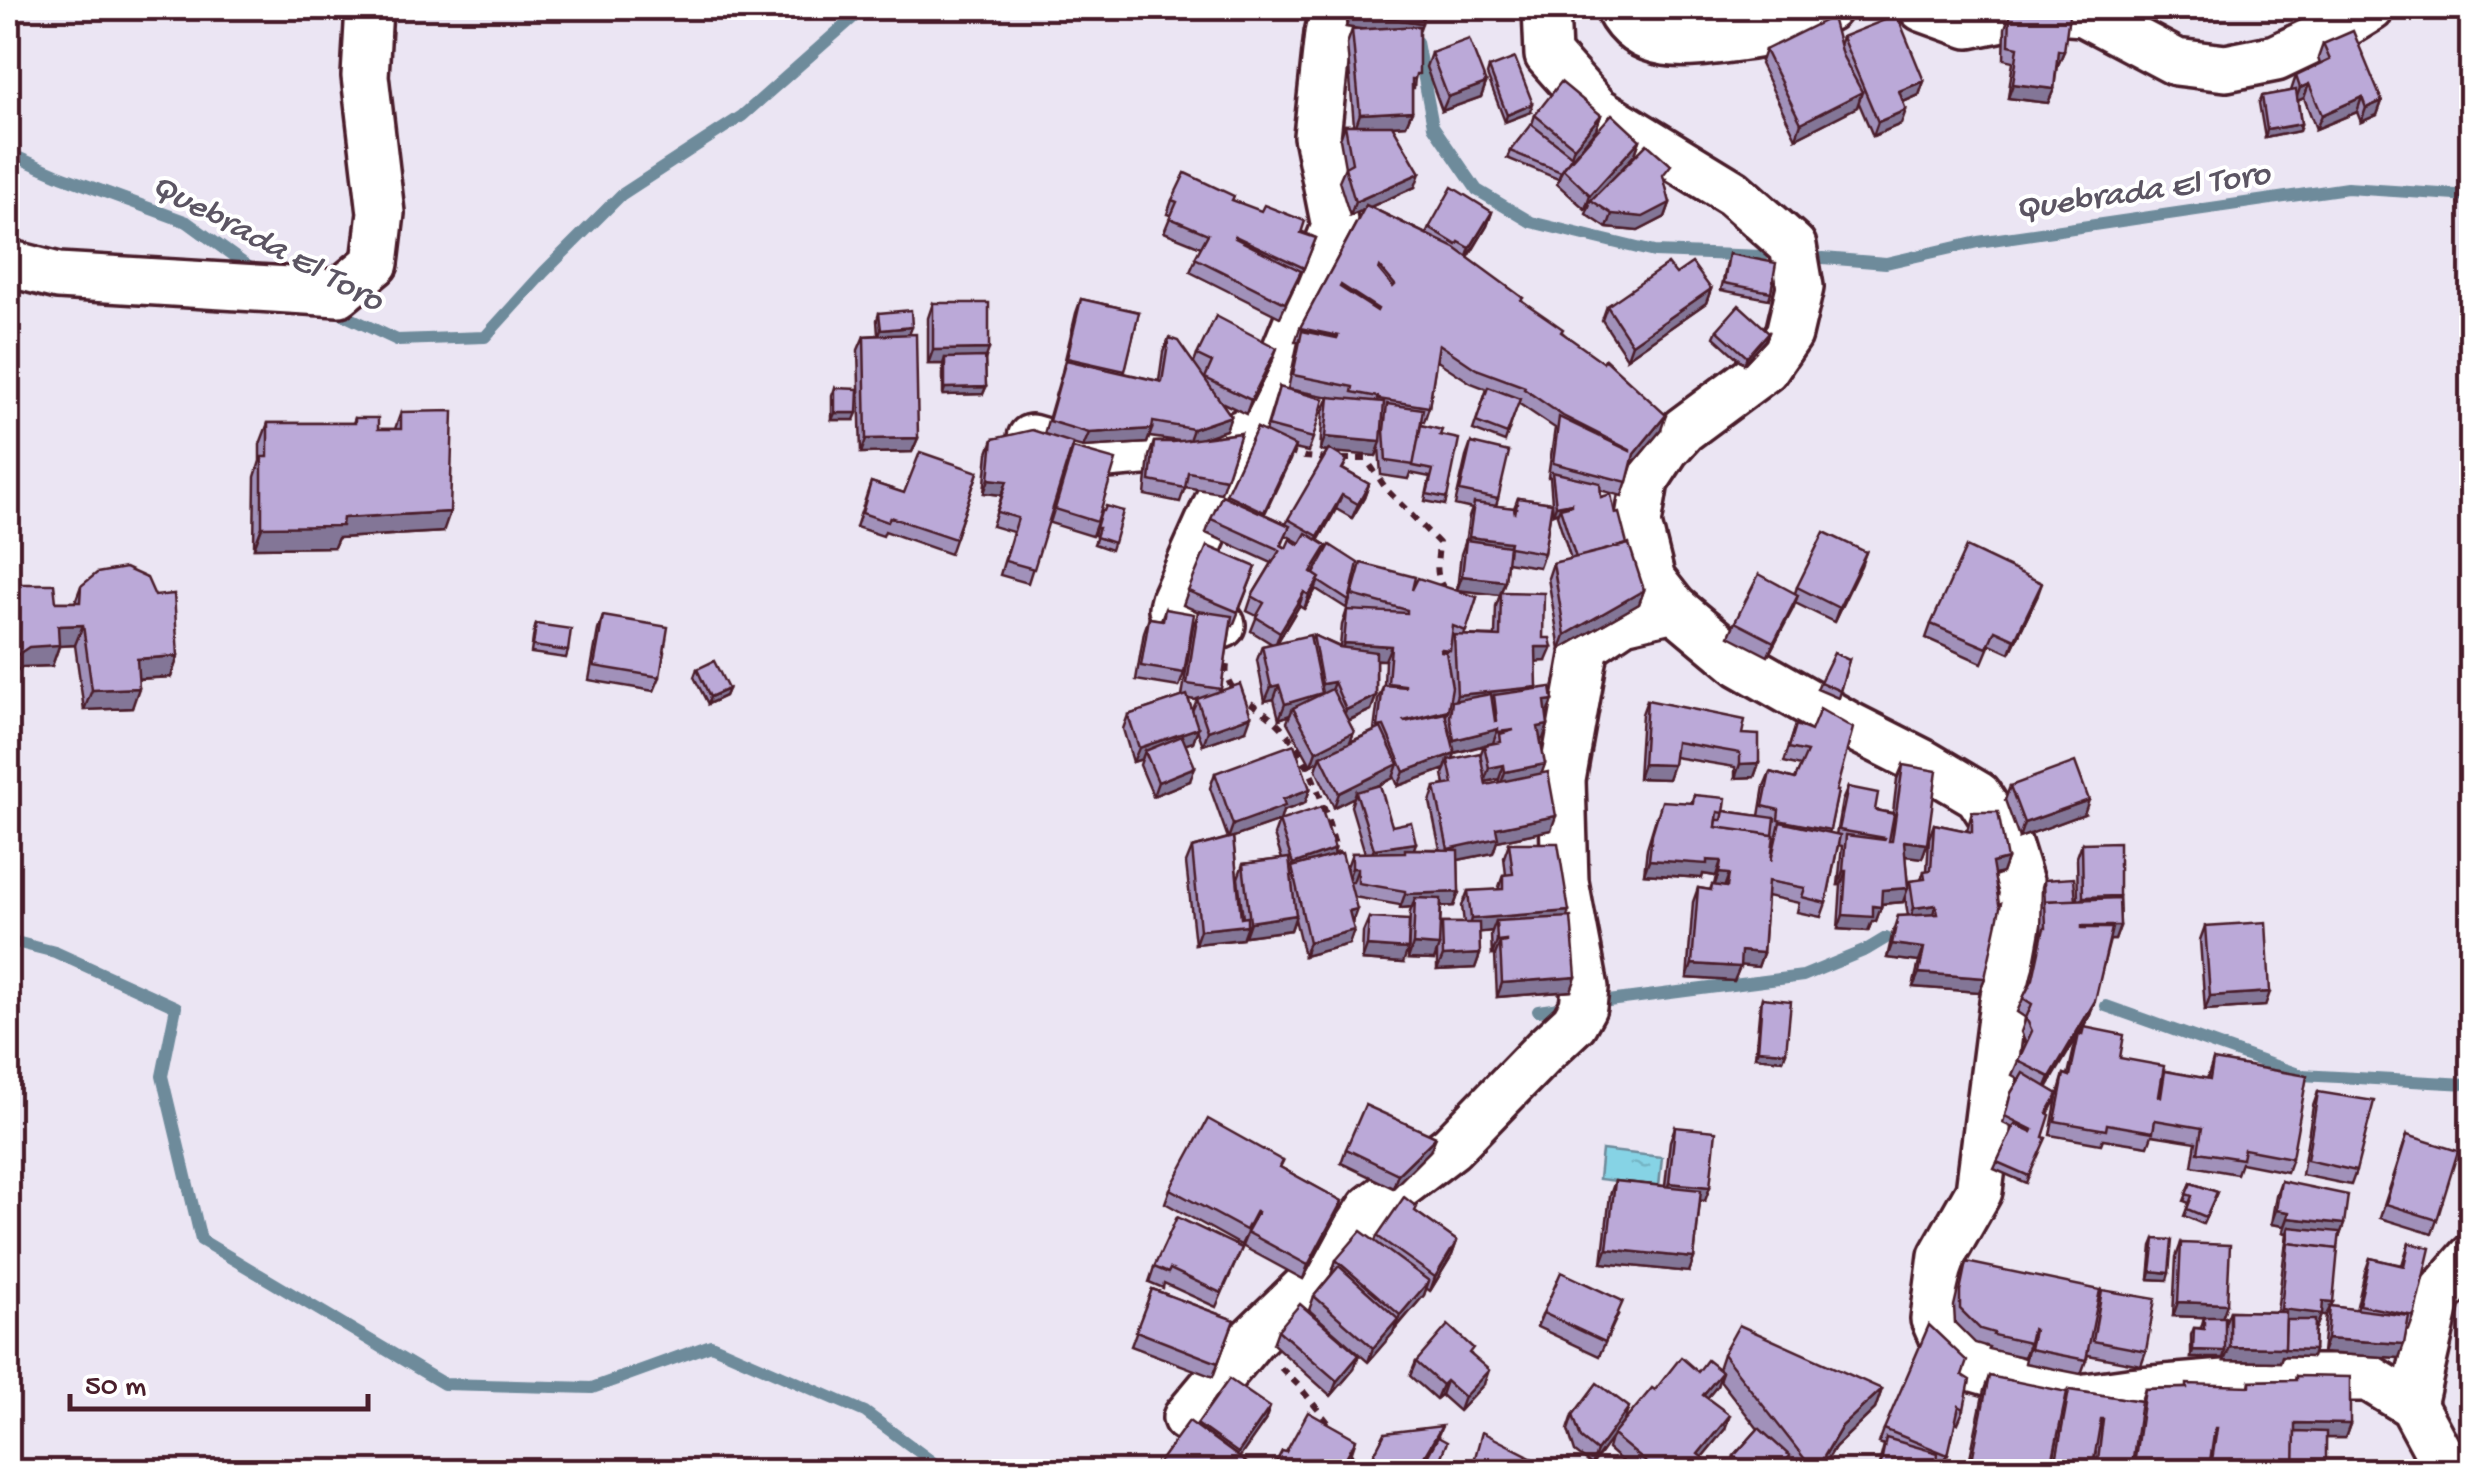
<svg xmlns="http://www.w3.org/2000/svg" width="2479" height="1479" viewBox="0 0 2479 1479" font-family="'Gochi Hand',sans-serif">
	<style>
		.water { fill: url(#water-ripples); stroke: #6e8b9b; stroke-width: 2.5 }
		.lines { fill: none; stroke-linecap: round; stroke-linejoin: round }
		.stream { stroke: #6e8b9b; stroke-width: 12 }
		.minor-casing { stroke: #4a1f2b; stroke-width: 52 }
		.path { stroke: #4a1f2b; stroke-width: 6; stroke-dasharray: 8 8; stroke-linecap: butt }
		.minor { stroke: #fff; stroke-width: 45 }
		.wall { fill: #a191ba; stroke: #4a1f2b; stroke-width: 2.5; fill-rule: evenodd }
		.shaded-wall { fill: #837697; stroke: #4a1f2b; stroke-width: 2.5 }
		.building { fill: #bba9d8; stroke: #4a1f2b; stroke-width: 2.5; fill-rule: evenodd }
		.labels { text-anchor: middle; stroke-width: 8; stroke-linejoin: round; paint-order: stroke }
		.water-label { font-size: 35px; font-style: italic; fill: #5c5563; stroke: #fff }
	</style>
	<defs>
		<pattern id="water-ripples" width="26" height="14" patternUnits="userSpaceOnUse" patternTransform="scale(2.5)"><rect width="26" height="14" fill="#86d3e5"/><path d="M2 4q2-2 4 0t4 0M15 11q2-2 4 0t4 0" fill="none" stroke="#75b5c5"/></pattern>
	</defs>
	<rect width="100%" height="100%" fill="#ebe5f3"/>
	<filter id="ink" filterUnits="userSpaceOnUse"><feTurbulence type="fractalNoise" baseFrequency=".01" numOctaves="2"/><feDisplacementMap in="SourceGraphic" scale="20" xChannelSelector="R" yChannelSelector="G"/><feConvolveMatrix kernelMatrix="1 2 1 2 8 2 1 2 1" color-interpolation-filters="sRGB"/></filter>
	<g filter="url(#ink)">
		<!-- water -->
		<polygon class="water" points="1602,1150 1662,1157 1659,1186 1599,1179"/>
		<g class="lines">
			<!-- stream -->
			<g class="stream">
				<polyline points="1411,41 1417,42 1433,126 1477,190 1531,222 1654,252 1763,256"/>
				<polyline points="8,153 61,176 187,222 257,273"/>
				<polyline points="1823,258 1886,263 1978,242 2347,188 2472,196"/>
				<polyline points="329,308 397,340 485,337 544,272 621,195 742,116 864,8"/>
				<polyline points="8,940 55,952 176,1007 162,1076 201,1240 444,1384 592,1388 711,1345 865,1412 946,1472"/>
				<polyline points="1593,1003 1803,976 1866,950 1886,938"/>
				<polyline points="2106,1006 2301,1075 2467,1084 2472,1087"/>
				<polyline points="1538,1011 1573,1006"/>
			</g>
			<!-- minor casing -->
			<g class="minor-casing">
				<g id="minor">
					<polyline points="1546,8 1548,55 1597,110 1733,193 1793,246 1800,287 1789,334 1765,369 1683,430 1666,449 1645,481 1638,524 1652,580 1674,608 1741,664 1847,724 1922,762 1978,795 2007,840 2023,892 2003,1002 1979,1191 1942,1256 1934,1319 1944,1342 1974,1368 2079,1398 2129,1391 2285,1378 2369,1378 2413,1405 2449,1472"/>
					<path d="M 1618,8 C 1640,52 1688,45 1730,39 C 1743,37 1757,36 1769,32 C 1789,25 1808,16 1828,8"/>
					<polyline points="1922,8 1969,25 2042,10 2083,13 2176,62 2226,68 2276,58 2337,29 2371,8"/>
					<polyline points="8,263 58,276 339,293 375,263 381,213 365,76 369,8"/>
					<polyline points="1031,438 1094,456 1180,449 1232,437 1250,430 1261,410 1335,227 1317,136 1328,34 1334,8"/>
					<polyline points="1222,625 1176,613 1172,608 1174,600 1250,430"/>
					<polyline points="2413,1405 2438,1296 2472,1257"/>
					<polyline points="1186,1418 1252,1339 1340,1254 1371,1208 1451,1147 1545,1050 1574,1023 1583,1007 1585,988 1565,882 1562,780 1586,645 1623,620 1674,608"/>
				</g>
			</g>
			<!-- path -->
			<g class="path">
				<polyline points="1288,452 1305,457 1330,459"/>
				<path d="M 1342,459 L 1366,459 L 1387,490 L 1439,543 C 1438,561 1433,577 1447,592"/>
				<path d="M 1227,665 C 1222,694 1257,703 1275,721 C 1313,756 1326,814 1340,863"/>
				<polyline points="1281,1368 1300,1387 1335,1431"/>
				<polyline points="1348,1450 1361,1472"/>
			</g>
			<!-- minor -->
			<use href="#minor" class="minor"/>
		</g>
		<!-- wall -->
		<g class="wall">
			<path d="M 1350,8 L 1424,8 L 1419,31 L 1414,88 L 1412,88 L 1412,111 L 1406,125 L 1392,126 L 1415,187 L 1370,207 L 1426,234 L 1429,228 L 1492,212 L 1487,226 L 1468,258 L 1562,332 L 1661,430 L 1632,465 L 1622,496 L 1600,490 L 1601,497 L 1615,514 L 1644,590 L 1639,604 L 1560,649 L 1548,578 L 1553,563 L 1571,559 L 1557,515 L 1558,512 L 1553,514 L 1552,503 L 1544,553 L 1539,567 L 1507,562 L 1505,581 L 1500,595 L 1457,590 L 1461,554 L 1465,543 L 1469,517 L 1472,509 L 1455,505 L 1466,457 L 1471,443 L 1498,499 L 1496,506 L 1514,508 L 1518,498 L 1552,503 L 1550,477 L 1548,477 L 1555,428 L 1518,403 L 1519,400 L 1505,442 L 1473,430 L 1487,389 L 1471,383 L 1436,360 L 1429,407 L 1424,422 L 1421,421 L 1420,429 L 1440,435 L 1447,498 L 1445,505 L 1425,501 L 1430,477 L 1410,473 L 1408,479 L 1381,475 L 1379,447 L 1376,456 L 1334,452 L 1347,460 L 1343,469 L 1369,484 L 1364,498 L 1352,518 L 1336,509 L 1318,540 L 1327,546 L 1322,560 L 1349,601 L 1346,608 L 1316,589 L 1304,609 L 1299,606 L 1277,643 L 1311,640 L 1313,635 L 1340,647 L 1342,625 L 1347,610 L 1351,611 L 1347,610 L 1361,563 L 1412,590 L 1477,597 L 1464,635 L 1495,636 L 1496,606 L 1501,592 L 1543,638 L 1546,661 L 1536,661 L 1536,689 L 1553,700 L 1547,714 L 1548,725 L 1543,739 L 1541,740 L 1541,773 L 1551,830 L 1497,841 L 1493,853 L 1458,860 L 1459,892 L 1454,906 L 1441,907 L 1440,929 L 1442,923 L 1464,923 L 1462,906 L 1468,891 L 1498,890 L 1503,875 L 1506,875 L 1504,857 L 1509,843 L 1567,917 L 1571,991 L 1497,997 L 1495,955 L 1492,955 L 1491,935 L 1492,931 L 1479,932 L 1480,954 L 1475,968 L 1437,970 L 1437,951 L 1434,960 L 1408,959 L 1410,912 L 1412,907 L 1400,908 L 1400,905 L 1354,897 L 1352,923 L 1354,930 L 1349,944 L 1304,956 L 1295,919 L 1291,930 L 1245,936 L 1245,932 L 1242,939 L 1195,944 L 1186,863 L 1192,848 L 1228,838 L 1210,788 L 1215,773 L 1310,789 L 1305,803 L 1283,811 L 1280,821 L 1335,849 L 1332,856 L 1347,872 L 1347,867 L 1352,853 L 1365,853 L 1351,806 L 1354,797 L 1334,807 L 1316,770 L 1319,761 L 1311,765 L 1287,722 L 1290,715 L 1279,719 L 1274,699 L 1265,701 L 1257,660 L 1262,646 L 1272,644 L 1251,631 L 1257,616 L 1247,611 L 1252,596 L 1272,563 L 1206,533 L 1211,519 L 1225,497 L 1257,428 L 1265,432 L 1279,387 L 1313,438 L 1308,452 L 1294,449 L 1264,514 L 1286,524 L 1327,452 L 1320,451 L 1323,411 L 1329,397 L 1288,389 L 1298,342 L 1295,342 L 1300,328 L 1363,210 L 1350,216 L 1339,181 L 1345,167 L 1340,139 L 1345,125 L 1354,125 L 1347,44 L 1352,30 L 1363,29 L 1346,27 ZM 1286,535 L 1300,543 L 1299,545 L 1286,548 L 1282,545 ZM 1376,660 L 1385,660 L 1384,685 L 1378,699 L 1374,731 L 1350,742 L 1354,732 L 1348,721 L 1371,710 L 1376,696 ZM 1493,743 L 1484,745 L 1480,756 L 1453,759 L 1455,753 ZM 1445,769 L 1443,774 L 1445,785 L 1435,787 L 1430,802 L 1440,849 L 1414,849 L 1392,826 L 1377,786 L 1393,778 L 1394,776 L 1398,786 ZM 1499,779 L 1499,783 L 1486,785 L 1486,782 ZM 1279,821 L 1274,835 L 1282,859 L 1243,864 L 1238,878 L 1243,918 L 1241,918 L 1233,837 Z"/>
			<polygon points="2010,14 2064,51 2058,65 2057,65 2054,89 2048,103 2008,98 2013,61 2004,59 2005,28"/>
			<polygon points="1842,37 1924,81 1919,95 1903,102 1901,124 1873,136 1858,101 1857,107 1796,138 1760,64 1765,50 1839,45"/>
			<polygon points="2323,44 2382,101 2377,115 2361,122 2357,112 2316,129 2304,98 2298,101 2301,124 2299,131 2265,138 2259,103 2262,96 2291,91 2296,76 2320,64 2318,58"/>
			<polygon points="1431,53 1486,83 1481,97 1442,111 1426,67"/>
			<polygon points="1489,68 1531,112 1505,122 1487,75"/>
			<polygon points="1535,115 1601,115 1596,129 1571,159 1640,140 1635,154 1614,177 1666,179 1664,181 1670,203 1665,217 1638,231 1607,228 1586,214 1590,204 1585,209 1557,184 1560,176 1558,179 1507,158 1510,151 1532,124"/>
			<polygon points="1172,200 1232,200 1316,238 1298,282 1297,281 1280,317 1190,272 1201,247 1164,232 1171,215 1167,214"/>
			<polygon points="1729,254 1771,292 1769,299 1721,290"/>
			<polygon points="1676,274 1711,289 1706,303 1627,358 1602,320 1607,306"/>
			<polygon points="1081,299 1139,312 1124,373 1159,381 1163,352 1169,338 1194,363 1197,355 1272,362 1246,414 1221,402 1231,416 1226,430 1201,438 1241,433 1221,493 1185,487 1180,502 1145,495 1149,456 1154,442 1179,441 1149,437 1147,443 1083,447 1072,444 1028,583 1000,575 1013,532 992,526 1002,495 984,493 988,453 993,439 1044,434 1062,372 1076,313"/>
			<polygon points="933,303 985,360 986,387 983,394 943,395 943,364 928,364 928,318"/>
			<polygon points="879,313 909,335 918,438 912,452 861,453 858,350 864,336 878,335 877,320"/>
			<polygon points="1717,330 1769,332 1766,340 1744,364 1714,337"/>
			<polygon points="835,388 854,420 832,420 832,396"/>
			<polygon points="401,412 443,532 338,538 334,547 254,548 255,477 260,461 260,444 268,423 353,423 355,418 378,429 395,429"/>
			<polygon points="1073,448 1097,522 1092,536 1050,523"/>
			<polygon points="978,472 950,554 885,531 883,536 856,527 871,482 904,493"/>
			<polygon points="1101,511 1123,511 1111,550 1094,544 1097,536 1094,535"/>
			<polygon points="1866,552 1834,622 1795,603 1768,656 1729,636 1735,622 1795,593 1797,587"/>
			<path d="M 1256,567 L 1233,626 L 1231,625 L 1220,691 L 1246,730 L 1203,745 L 1197,729 L 1193,742 L 1185,744 L 1190,781 L 1153,796 L 1140,765 L 1142,759 L 1133,762 L 1123,729 L 1128,715 L 1182,697 L 1193,626 L 1199,612 L 1183,605 L 1188,591 ZM 1188,699 L 1197,700 L 1192,711 Z"/>
			<polygon points="8,577 56,602 75,602 81,586 178,656 171,677 139,679 132,708 84,710 75,645 59,646 52,666 22,667 8,677"/>
			<polygon points="2037,597 2010,653 1990,644 1982,663 1926,638 1931,624"/>
			<polygon points="1165,609 1184,673 1179,687 1136,680 1144,632 1149,618 1161,620"/>
			<polygon points="603,616 660,677 654,691 589,680 598,630"/>
			<polygon points="536,624 568,651 566,658 531,653 534,631"/>
			<polygon points="1849,660 1838,698 1817,689 1820,682"/>
			<polygon points="697,669 728,689 725,696 708,704 694,677"/>
			<polygon points="1647,700 1742,734 1759,763 1754,777 1735,778 1735,767 1674,757 1668,779 1638,778 1642,714"/>
			<polygon points="1796,725 1836,791 1838,791 1829,833 1836,835 1842,801 1848,787 1875,810 1893,813 1897,779 1903,765 1927,844 1922,858 1905,856 1908,886 1910,881 1921,880 1924,871 1927,871 1929,838 1934,824 1967,831 1972,812 2007,859 2002,873 1994,876 1985,978 1979,992 1913,987 1919,962 1887,958 1893,931 1898,916 1908,916 1905,897 1903,902 1882,904 1876,921 1872,921 1868,931 1838,929 1841,885 1838,885 1842,846 1838,845 1826,903 1821,917 1797,912 1799,903 1767,896 1763,953 1758,967 1740,965 1734,981 1687,978 1693,902 1698,888 1710,890 1712,885 1714,885 1716,876 1703,874 1702,878 1644,874 1647,848 1657,815 1691,803 1694,795 1724,811 1759,816 1764,786 1770,772 1795,779 1801,766 1784,762"/>
			<polygon points="2010,786 2084,814 2019,838 2005,800"/>
			<polygon points="2082,843 2119,896 2120,926 2115,940 2110,940 2090,1015 2047,1088 2058,1094 2064,1074 2068,1075 2074,1048 2079,1034 2081,1035 2084,1027 2120,1058 2161,1082 2165,1071 2207,1079 2213,1060 2292,1158 2287,1172 2241,1163 2237,1174 2192,1166 2196,1142 2152,1135 2148,1146 2103,1139 2101,1144 2050,1135 2057,1097 2048,1114 2043,1137 2026,1183 1994,1169 2013,1128 2003,1123 2011,1093 2019,1079 2012,1075 2026,1043 2021,1032 2026,1018 2017,1012 2029,985 2041,936 2042,887 2044,880 2078,900 2077,857"/>
			<polygon points="1369,918 1403,963 1362,960 1363,932"/>
			<polygon points="2205,926 2265,1006 2205,1010 2200,940"/>
			<polygon points="1762,998 1786,1052 1783,1060 1755,1057 1760,1005"/>
			<polygon points="2318,1092 2356,1171 2351,1185 2302,1175 2313,1106"/>
			<polygon points="1675,1127 1705,1201 1700,1201 1694,1258 1689,1272 1602,1263 1610,1195 1615,1181 1665,1186 1670,1141"/>
			<polygon points="2407,1135 2437,1220 2432,1234 2380,1218"/>
			<polygon points="1346,1149 1430,1151 1393,1188 1341,1163"/>
			<polygon points="1283,1161 1280,1167 1342,1201 1337,1216 1303,1279 1242,1246 1249,1229 1241,1245 1165,1203 1170,1189"/>
			<polygon points="2281,1181 2344,1224 2339,1237 2331,1306 2356,1310 2365,1272 2370,1258 2402,1265 2409,1243 2414,1316 2409,1330 2407,1329 2399,1358 2322,1353 2326,1315 2321,1315 2316,1328 2315,1328 2314,1350 2312,1357 2282,1356 2280,1362 2224,1361 2224,1353 2223,1358 2191,1358 2191,1335 2194,1328 2201,1328 2204,1317 2173,1316 2176,1257 2181,1243 2225,1323 2230,1311 2277,1312 2287,1233 2283,1232 2284,1226 2271,1224 2276,1195"/>
			<polygon points="2191,1183 2217,1192 2203,1224 2184,1216 2189,1203 2184,1201"/>
			<polygon points="1416,1212 1457,1241 1452,1255 1430,1291 1426,1288 1424,1295 1368,1362 1309,1310 1314,1296 1331,1275 1336,1260 1375,1241 1377,1236"/>
			<polygon points="2155,1239 2167,1280 2149,1279 2152,1246"/>
			<polygon points="1242,1248 1216,1307 1164,1283 1163,1288 1149,1282 1154,1267"/>
			<polygon points="1966,1262 2098,1301 2102,1290 2146,1351 2141,1365 2088,1355 2081,1374 2025,1363 2029,1344 2024,1357 1988,1349 1989,1347 1975,1343 1955,1323 1954,1306 1961,1276"/>
			<polygon points="1152,1289 1234,1320 1213,1377 1131,1346"/>
			<polygon points="1543,1313 1618,1315 1599,1356 1537,1327"/>
			<polygon points="1278,1330 1354,1369 1331,1396 1273,1344"/>
			<polygon points="1471,1354 1484,1384 1459,1411 1441,1395 1436,1399 1410,1376 1416,1362"/>
			<polygon points="1723,1354 1882,1389 1875,1409 1835,1447 1820,1472 1791,1472 1786,1465 1783,1472 1731,1472 1729,1470 1734,1456 1758,1429 1719,1379 1717,1386 1707,1398 1725,1429 1702,1457 1713,1466 1712,1470 1714,1472 1634,1472 1608,1449 1611,1438 1592,1465 1575,1452 1568,1430 1573,1415 1624,1421 1655,1390 1698,1372 1718,1369"/>
			<polygon points="1962,1375 1964,1409 1958,1423 1956,1421 1943,1469 1936,1466 1936,1472 1877,1472 1884,1445 1879,1443 1884,1429"/>
			<polygon points="1989,1376 2064,1404 2069,1390 2141,1401 2145,1389 2249,1386 2250,1381 2295,1380 2296,1376 2350,1424 2345,1438 2326,1438 2325,1472 2093,1472 2096,1451 2092,1472 2051,1472 2063,1410 2050,1472 1967,1472 1984,1390"/>
			<polygon points="1265,1421 1239,1457 1196,1426 1197,1424"/>
			<polygon points="1371,1460 1418,1472 1367,1472"/>
		</g>
		<!-- shaded-wall -->
		<g class="shaded-wall">
			<polygon points="1351,13 1422,23 1417,37 1346,27"/>
			<polygon points="2058,50 2064,51 2058,65 2053,64"/>
			<polygon points="1924,81 1919,95 1894,106 1899,91"/>
			<polygon points="1486,83 1481,97 1442,111 1448,97"/>
			<polygon points="2013,84 2054,89 2048,103 2008,98"/>
			<polygon points="2309,84 2304,98 2295,102 2300,88"/>
			<polygon points="1862,92 1857,107 1796,138 1801,123"/>
			<polygon points="2362,97 2357,112 2316,129 2322,115"/>
			<polygon points="2382,101 2377,115 2361,122 2366,108"/>
			<polygon points="1533,104 1531,112 1505,122 1507,115"/>
			<polygon points="1906,110 1901,124 1873,136 1878,122"/>
			<polygon points="1412,111 1406,125 1355,128 1360,114"/>
			<polygon points="1601,115 1596,129 1563,169 1558,179 1561,172 1570,159 1574,147"/>
			<polygon points="2301,124 2299,131 2265,138 2267,130"/>
			<polygon points="1640,140 1635,154 1593,201 1591,200 1585,209 1590,195"/>
			<polygon points="1420,173 1415,187 1350,216 1355,202"/>
			<polygon points="1670,203 1665,217 1638,231 1607,228 1612,214"/>
			<polygon points="1492,212 1487,226 1465,262 1470,248"/>
			<polygon points="1711,289 1706,303 1627,358 1632,344"/>
			<polygon points="912,327 909,335 878,337 881,330"/>
			<polygon points="1769,332 1766,340 1744,364 1747,357"/>
			<polygon points="1277,348 1272,362 1246,414 1251,400"/>
			<polygon points="989,349 984,363 945,358 943,364 928,364 933,350"/>
			<polygon points="986,387 983,394 943,395 945,388"/>
			<polygon points="835,413 857,413 854,420 832,420"/>
			<polygon points="1666,415 1661,430 1629,468 1634,454"/>
			<polygon points="1231,416 1226,430 1188,443 1193,429"/>
			<polygon points="1152,429 1147,443 1083,447 1089,433"/>
			<polygon points="1325,437 1381,442 1376,456 1320,451"/>
			<polygon points="918,438 912,452 861,453 866,439"/>
			<polygon points="1295,446 1290,460 1259,526 1264,512"/>
			<polygon points="989,479 1007,481 1002,495 984,493"/>
			<polygon points="1369,484 1364,498 1352,518 1358,504"/>
			<polygon points="1342,495 1336,509 1313,550 1318,536"/>
			<polygon points="1572,503 1569,510 1560,508 1558,512 1553,514 1556,506"/>
			<polygon points="450,512 443,532 338,538 334,547 254,548 262,527 343,518"/>
			<polygon points="1469,537 1510,542 1505,556 1465,547"/>
			<polygon points="1327,546 1322,560 1306,586 1311,572"/>
			<polygon points="1866,552 1861,566 1834,622 1839,608"/>
			<polygon points="1462,576 1505,581 1500,595 1457,590"/>
			<polygon points="1320,578 1314,592 1304,609 1309,595"/>
			<polygon points="2042,583 2037,597 2010,653 2015,639"/>
			<polygon points="1644,590 1639,604 1560,649 1565,635"/>
			<polygon points="1304,592 1299,606 1275,646 1280,632"/>
			<polygon points="1798,595 1793,609 1768,656 1774,642"/>
			<polygon points="83,625 75,645 59,646 52,666 22,667 8,677 8,661 58,626"/>
			<polygon points="1344,643 1391,646 1385,660 1339,657"/>
			<polygon points="1536,647 1552,647 1546,661 1531,662"/>
			<polygon points="178,656 171,677 130,679 137,659"/>
			<polygon points="1334,682 1329,696 1293,708 1290,715 1279,719 1285,704 1318,694 1322,684"/>
			<polygon points="1279,685 1274,699 1265,701 1271,687"/>
			<polygon points="1537,687 1532,701 1494,695 1490,705 1452,709 1457,695"/>
			<polygon points="139,688 132,708 84,710 92,690"/>
			<polygon points="728,689 725,696 708,704 710,697"/>
			<polygon points="1376,696 1371,710 1340,724 1346,710"/>
			<polygon points="1553,700 1548,714 1540,715 1545,701"/>
			<polygon points="1448,710 1443,724 1399,735 1404,721"/>
			<polygon points="1251,716 1246,730 1203,745 1208,731"/>
			<polygon points="1548,725 1543,739 1533,741 1538,727"/>
			<polygon points="1198,728 1193,742 1147,757 1145,751 1142,759 1133,762 1139,748"/>
			<polygon points="1498,729 1493,743 1449,754 1454,740"/>
			<polygon points="1354,732 1348,747 1321,756 1319,761 1311,765 1316,751"/>
			<polygon points="1455,753 1450,767 1448,760 1445,769 1398,786 1404,772"/>
			<polygon points="1759,763 1754,777 1735,778 1740,764"/>
			<polygon points="1398,764 1393,778 1357,796 1356,792 1354,797 1334,807 1339,793"/>
			<polygon points="1545,764 1540,778 1500,786 1505,772"/>
			<polygon points="1643,764 1673,765 1668,779 1638,778"/>
			<polygon points="1504,765 1499,779 1484,782 1489,768"/>
			<polygon points="1195,767 1190,781 1153,796 1158,782"/>
			<polygon points="1310,789 1305,803 1283,811 1280,821 1228,839 1233,825 1283,799"/>
			<polygon points="2089,800 2084,814 2019,838 2024,823"/>
			<polygon points="1556,816 1551,830 1497,841 1493,853 1443,863 1448,849 1496,828"/>
			<polygon points="1904,841 1927,844 1922,858 1898,855"/>
			<polygon points="1416,843 1411,857 1368,863 1374,849"/>
			<polygon points="1335,849 1330,864 1292,867 1293,864"/>
			<polygon points="2007,859 2002,873 1987,877 1992,863"/>
			<polygon points="1649,860 1707,860 1721,861 1716,876 1703,874 1702,878 1644,874"/>
			<polygon points="1352,868 1358,868 1353,882 1347,882"/>
			<polygon points="1843,871 1846,871 1841,885 1838,885"/>
			<polygon points="1719,873 1729,874 1724,888 1714,887"/>
			<polygon points="1908,888 1903,902 1877,904 1882,890"/>
			<polygon points="1459,892 1454,906 1415,907 1415,898 1412,907 1400,908 1405,894"/>
			<polygon points="2119,896 2114,910 2078,911 2083,897"/>
			<polygon points="1936,905 1931,919 1909,922 1914,908"/>
			<polygon points="1873,906 1881,907 1876,921 1872,921 1868,931 1838,929 1843,915"/>
			<polygon points="1357,909 1352,923 1349,911"/>
			<polygon points="1569,911 1564,925 1496,921 1492,931 1466,934 1471,919"/>
			<polygon points="1296,915 1291,930 1245,936 1250,922"/>
			<polygon points="1247,925 1242,939 1195,944 1200,930"/>
			<polygon points="2082,926 2120,926 2115,940 2076,940"/>
			<polygon points="1354,930 1349,944 1304,956 1309,942"/>
			<polygon points="1506,940 1501,955 1500,943 1495,955 1492,955 1497,941"/>
			<polygon points="1413,944 1439,946 1434,960 1408,959"/>
			<polygon points="1892,944 1924,948 1919,962 1887,958"/>
			<polygon points="1367,946 1408,949 1403,963 1362,960"/>
			<polygon points="1741,951 1763,953 1758,967 1736,965"/>
			<polygon points="1480,954 1475,968 1437,970 1443,956"/>
			<polygon points="1692,964 1740,967 1734,981 1687,978"/>
			<polygon points="1919,973 1985,978 1979,992 1913,987"/>
			<polygon points="1576,977 1571,991 1497,997 1502,983"/>
			<polygon points="2270,992 2265,1006 2205,1010 2210,996"/>
			<polygon points="2095,1001 2090,1015 2044,1091 2050,1077"/>
			<polygon points="1758,1050 1786,1052 1783,1060 1755,1057"/>
			<polygon points="1436,1137 1430,1151 1393,1188 1398,1174"/>
			<polygon points="1669,1183 1710,1187 1705,1201 1664,1197"/>
			<polygon points="1342,1201 1337,1216 1303,1279 1308,1265"/>
			<polygon points="2276,1210 2289,1212 2284,1226 2271,1224"/>
			<polygon points="2288,1218 2344,1224 2339,1238 2289,1227 2287,1233 2283,1232"/>
			<polygon points="1457,1241 1452,1255 1430,1291 1435,1277"/>
			<polygon points="1607,1249 1694,1258 1689,1272 1602,1263"/>
			<polygon points="2151,1271 2169,1273 2167,1280 2149,1279"/>
			<polygon points="1429,1281 1424,1295 1395,1329 1400,1315"/>
			<polygon points="2323,1301 2333,1302 2326,1315 2321,1315 2316,1328 2275,1323 2281,1309"/>
			<polygon points="2178,1302 2227,1304 2222,1318 2173,1316"/>
			<polygon points="1398,1319 1393,1333 1368,1362 1373,1348"/>
			<polygon points="2327,1339 2404,1344 2399,1358 2322,1353"/>
			<polygon points="2230,1347 2285,1348 2314,1350 2312,1357 2282,1356 2280,1362 2224,1361"/>
			<polygon points="2193,1350 2225,1351 2223,1358 2191,1358"/>
			<polygon points="1359,1355 1354,1369 1331,1396 1337,1381"/>
			<polygon points="1489,1370 1484,1384 1459,1411 1464,1397"/>
			<polygon points="1722,1372 1717,1386 1698,1409 1703,1395"/>
			<polygon points="1446,1381 1441,1395 1436,1399 1442,1385"/>
			<polygon points="1882,1389 1875,1409 1835,1447 1820,1472 1815,1472 1842,1426"/>
			<polygon points="1270,1407 1265,1421 1233,1467 1238,1453"/>
			<polygon points="1629,1407 1624,1421 1592,1465 1597,1451"/>
			<polygon points="1730,1415 1725,1429 1693,1468 1698,1454"/>
			<polygon points="2295,1423 2350,1424 2345,1438 2294,1438"/>
			<polygon points="1442,1426 1436,1440 1418,1472 1415,1472"/>
			<polygon points="1356,1439 1351,1454 1341,1472 1338,1472"/>
			<polygon points="1790,1456 1783,1472 1776,1472"/>
			<polygon points="2272,1462 2295,1462 2292,1472 2210,1472 2211,1467"/>
			<polygon points="2097,1468 2126,1472 2096,1472"/>
			<polygon points="2173,1468 2209,1468 2208,1472 2143,1472"/>
			<polygon points="2326,1468 2325,1472 2293,1472 2294,1469"/>
		</g>
		<!-- building -->
		<g class="building">
			<polygon points="1352,8 1424,8 1422,23 1351,13"/>
			<polygon points="2028,8 2070,8 2064,51 2058,50 2054,89 2013,84 2018,47 2009,45 2010,14"/>
			<polygon points="1897,15 1924,81 1899,91 1906,110 1878,122 1842,37"/>
			<polygon points="1832,17 1842,55 1862,92 1801,123 1765,50"/>
			<polygon points="1419,26 1419,74 1416,74 1415,79 1412,79 1412,111 1360,114 1352,30"/>
			<polygon points="2353,31 2382,101 2366,108 2362,97 2322,115 2309,84 2300,88 2296,76 2330,60 2323,44"/>
			<polygon points="1469,39 1486,83 1448,97 1431,53"/>
			<polygon points="1515,58 1533,104 1507,115 1489,68"/>
			<polygon points="1561,82 1601,115 1574,147 1535,115"/>
			<polygon points="2296,90 2301,124 2267,130 2262,96"/>
			<polygon points="1612,114 1640,140 1590,195 1563,169"/>
			<polygon points="1531,124 1572,156 1561,172 1510,151"/>
			<polygon points="1345,125 1392,125 1420,173 1355,202 1345,167 1352,163"/>
			<polygon points="1647,144 1671,165 1663,175 1670,203 1643,217 1612,214 1591,200"/>
			<polygon points="1185,173 1234,196 1232,200 1261,211 1264,205 1305,221 1301,233 1316,238 1304,268 1235,236 1235,238 1301,271 1285,303 1195,258 1208,234 1170,218 1177,202 1172,200"/>
			<polygon points="1452,187 1492,212 1470,248 1459,242 1457,245 1429,228"/>
			<path d="M 1366,205 L 1455,248 L 1523,298 L 1521,300 L 1563,329 L 1561,332 L 1603,362 L 1605,359 L 1666,415 L 1634,454 L 1627,482 L 1553,463 L 1559,417 L 1630,451 L 1630,450 L 1563,416 L 1524,389 L 1525,387 L 1476,369 L 1439,344 L 1429,407 L 1378,399 L 1378,397 L 1352,392 L 1353,387 L 1293,375 L 1302,331 L 1337,338 L 1338,336 L 1300,328 ZM 1380,267 L 1395,285 L 1393,287 L 1379,270 ZM 1341,285 L 1378,309 L 1377,311 L 1340,287 Z"/>
			<polygon points="1729,254 1776,263 1771,292 1724,283"/>
			<polygon points="1692,263 1711,289 1632,344 1607,306 1668,264 1676,274"/>
			<polygon points="1081,299 1139,312 1125,371 1067,358"/>
			<polygon points="933,303 989,303 989,349 933,350"/>
			<polygon points="1739,305 1769,332 1747,357 1717,330"/>
			<polygon points="911,310 912,327 881,330 879,313"/>
			<polygon points="1216,316 1277,348 1251,400 1205,378 1212,362 1197,355"/>
			<polygon points="916,334 918,438 866,439 864,336"/>
			<polygon points="1169,338 1178,341 1231,416 1193,429 1153,422 1152,429 1089,433 1049,421 1066,360 1162,382"/>
			<polygon points="985,357 986,387 945,388 945,358"/>
			<polygon points="1279,387 1324,399 1313,438 1268,426"/>
			<polygon points="1488,387 1520,399 1507,434 1476,422"/>
			<polygon points="835,388 858,389 857,413 835,413"/>
			<polygon points="1329,397 1384,402 1381,442 1325,437"/>
			<polygon points="1387,404 1423,409 1414,465 1386,461 1384,430"/>
			<polygon points="453,411 450,512 343,518 342,526 262,527 262,457 268,457 268,423 355,423 355,418 378,418 378,429 401,429 401,412"/>
			<polygon points="1421,425 1442,430 1440,435 1459,439 1447,498 1427,494 1433,470 1413,466"/>
			<polygon points="1257,428 1295,446 1264,512 1226,494"/>
			<polygon points="1032,430 1073,443 1034,569 1005,561 1018,518 997,512 1007,481 989,479 993,439"/>
			<polygon points="1241,433 1226,479 1188,472 1185,488 1150,481 1154,442 1173,442"/>
			<polygon points="1471,443 1509,452 1498,499 1460,491"/>
			<polygon points="1073,448 1116,460 1097,522 1055,509"/>
			<polygon points="1329,449 1347,460 1342,469 1369,484 1358,504 1342,495 1318,536 1288,519"/>
			<polygon points="920,452 978,472 955,539 890,517 888,522 862,513 871,482 904,493"/>
			<polygon points="1552,472 1600,483 1601,497 1611,494 1615,514 1619,513 1627,544 1576,558 1560,508 1572,505 1572,503 1556,506"/>
			<polygon points="1222,495 1290,526 1281,545 1286,548 1290,539 1299,545 1306,533 1327,546 1311,572 1320,578 1309,595 1304,592 1280,632 1256,617 1264,603 1252,596 1280,550 1211,519"/>
			<polygon points="1518,498 1552,503 1544,553 1509,547 1510,542 1469,537 1474,503 1514,508 1515,514"/>
			<polygon points="1106,506 1123,511 1114,543 1096,537 1099,528 1096,528 1101,511 1104,511"/>
			<polygon points="1824,532 1866,552 1839,608 1797,587"/>
			<polygon points="1466,540 1509,546 1505,581 1462,576"/>
			<polygon points="1629,544 1644,590 1565,635 1553,563"/>
			<polygon points="1330,545 1358,563 1349,601 1318,581 1320,578 1314,574"/>
			<polygon points="1207,546 1256,567 1238,612 1188,591"/>
			<polygon points="1966,547 2042,583 2015,639 1995,630 1987,648 1931,624"/>
			<polygon points="1361,563 1415,577 1412,590 1418,578 1477,597 1466,631 1453,626 1450,650 1441,649 1441,651 1446,652 1452,687 1448,710 1404,721 1405,722 1445,713 1455,753 1404,772 1384,726 1378,727 1383,685 1405,687 1405,685 1388,683 1391,646 1344,643 1347,610 1407,613 1407,610 1352,595"/>
			<polygon points="125,568 147,578 155,596 174,594 178,656 137,659 139,688 92,690 83,625 58,626 59,645 29,647 8,661 8,577 22,584 54,584 56,602 80,602 81,586 97,573"/>
			<polygon points="1759,574 1798,595 1774,642 1735,622"/>
			<polygon points="1501,592 1544,593 1543,638 1550,638 1552,647 1536,647 1537,687 1457,695 1454,635 1500,637"/>
			<polygon points="1165,609 1194,614 1184,673 1141,666 1149,618 1163,620"/>
			<polygon points="1198,611 1232,616 1221,689 1187,684"/>
			<polygon points="603,616 668,627 660,677 594,666"/>
			<polygon points="536,624 571,629 568,651 533,646"/>
			<polygon points="1310,635 1322,693 1285,704 1279,685 1271,687 1262,646"/>
			<polygon points="1313,635 1339,647 1376,652 1376,696 1346,710 1334,682 1322,684"/>
			<polygon points="1834,653 1849,660 1840,691 1820,682"/>
			<polygon points="714,661 728,689 710,697 697,669"/>
			<polygon points="1240,684 1251,716 1208,731 1197,699"/>
			<polygon points="1551,687 1553,700 1545,701 1548,725 1538,727 1545,764 1505,772 1504,765 1489,768 1484,745 1501,742 1500,734 1514,730 1498,732 1498,729 1454,740 1450,717 1452,701 1491,694 1495,721 1497,721 1494,695"/>
			<polygon points="1332,689 1354,732 1316,751 1293,708"/>
			<polygon points="1187,695 1198,728 1139,748 1128,715"/>
			<polygon points="1647,700 1745,720 1742,734 1759,735 1759,763 1740,764 1740,753 1676,742 1673,765 1643,764"/>
			<polygon points="1820,709 1853,728 1836,791 1838,791 1830,830 1778,820 1779,810 1763,806 1770,772 1795,779 1807,752 1789,748 1796,725 1811,731"/>
			<polygon points="1381,728 1398,764 1339,793 1321,756"/>
			<polygon points="1182,736 1195,767 1158,782 1145,751"/>
			<polygon points="1294,744 1310,789 1283,799 1285,806 1233,825 1215,773"/>
			<polygon points="1480,753 1486,785 1548,772 1556,816 1496,828 1498,838 1448,849 1435,787 1453,784 1448,760"/>
			<polygon points="2075,762 2089,800 2024,823 2010,786"/>
			<polygon points="1903,765 1937,771 1927,844 1904,841 1908,888 1882,890 1881,907 1873,906 1873,917 1843,915 1846,871 1843,871 1846,835 1884,840 1885,838 1839,830 1848,787 1878,793 1875,810 1894,814 1889,841 1892,841"/>
			<polygon points="1380,785 1392,826 1411,822 1416,843 1374,849 1356,792"/>
			<polygon points="1694,795 1726,798 1724,813 1718,812 1716,827 1774,835 1771,861 1780,822 1840,835 1826,903 1802,897 1805,888 1768,881 1763,953 1741,951 1740,967 1692,964 1698,888 1711,890 1712,885 1727,887 1729,874 1719,873 1721,861 1707,860 1707,864 1649,860 1652,834 1662,801 1693,803"/>
			<polygon points="1321,807 1335,849 1293,864 1279,821"/>
			<polygon points="1724,811 1775,818 1773,835 1716,827 1717,820 1722,820"/>
			<polygon points="1972,812 1998,812 2007,859 1992,863 1999,904 2001,903 1985,978 1919,973 1924,948 1892,944 1898,916 1938,914 1936,905 1914,908 1910,881 1925,879 1924,871 1931,870 1934,824 1972,832"/>
			<polygon points="1233,837 1241,918 1247,917 1247,925 1200,930 1192,848"/>
			<polygon points="2119,842 2119,896 2083,897 2082,843"/>
			<polygon points="1509,843 1558,843 1569,911 1471,919 1468,891 1503,889 1503,875 1513,874"/>
			<polygon points="1405,849 1458,850 1459,892 1405,894 1405,891 1358,883 1358,868 1352,868 1352,853 1405,852"/>
			<polygon points="1342,853 1357,909 1349,911 1354,930 1309,942 1292,867"/>
			<polygon points="1289,858 1296,915 1250,922 1243,864"/>
			<polygon points="2074,878 2076,900 2045,901 2045,906 2044,880"/>
			<polygon points="1415,898 1441,899 1439,946 1413,944"/>
			<polygon points="2119,898 2120,926 2082,926 2082,928 2112,928 2095,1001 2050,1077 2018,1061 2032,1031 2026,1018 2032,1004 2023,998 2033,979 2044,928 2046,928 2045,901"/>
			<polygon points="1571,917 1576,977 1502,983 1500,943 1506,942 1506,940 1497,941 1496,921"/>
			<polygon points="1369,918 1409,920 1408,949 1367,946"/>
			<polygon points="2266,922 2270,992 2210,996 2205,926"/>
			<polygon points="1442,923 1479,923 1480,954 1443,956"/>
			<polygon points="1762,998 1791,1001 1786,1052 1758,1050"/>
			<polygon points="2084,1027 2124,1035 2120,1058 2164,1066 2159,1096 2161,1097 2165,1071 2210,1079 2213,1060 2307,1076 2292,1158 2244,1149 2242,1159 2198,1152 2202,1128 2155,1120 2153,1132 2107,1124 2106,1130 2055,1121 2064,1074 2070,1076 2079,1034 2082,1035"/>
			<polygon points="2023,1073 2058,1094 2047,1113 2050,1115 2043,1137 2046,1138 2029,1176 1997,1162 2015,1124 2032,1132 2033,1130 2005,1116 2011,1093"/>
			<polygon points="2318,1092 2374,1101 2356,1171 2307,1160"/>
			<polygon points="1365,1105 1436,1137 1398,1174 1346,1149"/>
			<polygon points="1208,1119 1283,1161 1280,1167 1342,1201 1308,1265 1247,1232 1258,1212 1256,1211 1246,1230 1170,1189"/>
			<polygon points="1675,1127 1716,1131 1710,1187 1669,1183"/>
			<polygon points="2407,1135 2458,1151 2437,1220 2386,1204"/>
			<polygon points="1615,1181 1701,1190 1694,1258 1607,1249"/>
			<polygon points="2281,1181 2348,1195 2344,1224 2288,1218 2289,1212 2276,1210"/>
			<polygon points="2191,1183 2217,1192 2206,1217 2187,1209 2192,1196 2186,1194"/>
			<polygon points="1404,1197 1417,1207 1415,1211 1457,1241 1435,1277 1377,1236"/>
			<polygon points="1177,1217 1242,1248 1221,1293 1170,1269 1168,1273 1154,1267"/>
			<polygon points="2289,1227 2340,1232 2338,1249 2288,1243 2287,1244"/>
			<polygon points="1361,1231 1429,1281 1400,1315 1336,1260"/>
			<polygon points="2155,1239 2172,1240 2169,1273 2151,1271"/>
			<polygon points="2181,1243 2230,1245 2227,1304 2178,1302"/>
			<polygon points="2288,1243 2338,1249 2333,1302 2323,1301 2322,1314 2281,1309"/>
			<polygon points="2409,1243 2430,1248 2414,1316 2359,1305 2370,1258 2404,1266"/>
			<polygon points="1966,1262 2100,1290 2086,1360 2030,1349 2034,1330 2032,1329 2029,1343 1993,1335 1994,1333 1980,1329 1960,1309 1960,1291"/>
			<polygon points="1339,1266 1398,1319 1373,1348 1314,1296"/>
			<polygon points="1561,1272 1623,1301 1605,1342 1543,1313"/>
			<polygon points="1152,1289 1234,1320 1218,1363 1136,1331"/>
			<polygon points="2102,1290 2155,1299 2146,1351 2093,1341"/>
			<polygon points="1300,1304 1359,1355 1337,1381 1278,1330"/>
			<polygon points="2330,1306 2409,1316 2404,1344 2327,1339"/>
			<polygon points="2230,1311 2286,1312 2285,1348 2230,1347"/>
			<polygon points="2204,1317 2225,1317 2225,1351 2193,1350 2194,1328 2204,1329"/>
			<polygon points="2286,1320 2315,1320 2314,1350 2283,1349 2285,1348"/>
			<polygon points="1448,1325 1473,1348 1469,1353 1489,1370 1464,1397 1446,1381 1442,1385 1416,1362"/>
			<polygon points="1739,1325 1882,1389 1842,1426 1815,1472 1723,1354"/>
			<polygon points="1929,1325 1967,1361 1962,1375 1970,1380 1964,1409 1959,1406 1948,1455 1884,1429"/>
			<polygon points="1681,1357 1698,1372 1707,1360 1722,1372 1703,1395 1730,1415 1698,1454 1713,1466 1711,1469 1714,1472 1640,1472 1647,1463 1613,1435 1652,1388 1655,1390"/>
			<polygon points="1989,1376 2067,1392 2050,1472 2026,1472 1972,1460"/>
			<polygon points="2296,1376 2350,1377 2350,1424 2295,1423 2295,1462 2272,1462 2272,1465 2246,1464 2246,1466 2211,1467 2217,1428 2215,1428 2209,1468 2173,1468 2133,1472 2145,1389 2187,1388 2187,1384 2250,1386 2250,1381 2296,1380"/>
			<polygon points="1229,1379 1270,1407 1238,1453 1197,1424"/>
			<polygon points="1597,1383 1629,1407 1597,1451 1581,1438 1573,1415"/>
			<polygon points="2069,1390 2141,1401 2131,1472 2097,1468 2103,1419 2101,1419 2092,1472 2054,1472"/>
			<polygon points="1308,1412 1356,1439 1338,1472 1271,1472 1282,1451 1286,1452"/>
			<polygon points="1189,1421 1255,1469 1253,1472 1152,1472"/>
			<polygon points="1442,1426 1415,1472 1393,1472 1371,1460 1385,1433"/>
			<polygon points="1759,1428 1790,1456 1776,1472 1752,1472 1734,1456"/>
			<polygon points="2295,1431 2326,1432 2326,1468 2294,1469"/>
			<polygon points="1482,1432 1527,1455 1522,1472 1471,1472"/>
			<polygon points="1438,1437 1447,1442 1440,1459 1458,1472 1419,1472"/>
			<polygon points="1886,1438 1938,1453 1936,1472 1879,1472"/>
			<polygon points="1529,1457 1557,1472 1525,1472"/>
		</g>
	</g>
	<g class="labels">
		<!-- water labels -->
		<g class="water-label">
			<text transform="translate(2142 188) rotate(-8)" y="12">Quebrada El Toro</text>
			<text transform="translate(269 240) rotate(28)" y="12">Quebrada El Toro</text>
		</g>
	</g>
	<!-- margin -->
	<rect width="2479" height="1479" fill="none" stroke="#fff" stroke-width="40"/>
	<rect x="20" y="20" width="2439" height="1439" fill="none" stroke="#4a1f2b" stroke-width="4" filter="url(#ink)"/>
	<!-- scale -->
	<path d="M70 1394v15h298v-15" fill="none" stroke="#4a1f2b" stroke-width="5"/>
	<text x="85" y="1394" font-size="30" fill="#4a1f2b" stroke="#ffffff" stroke-width="8" paint-order="stroke">50 m</text>
</svg>
